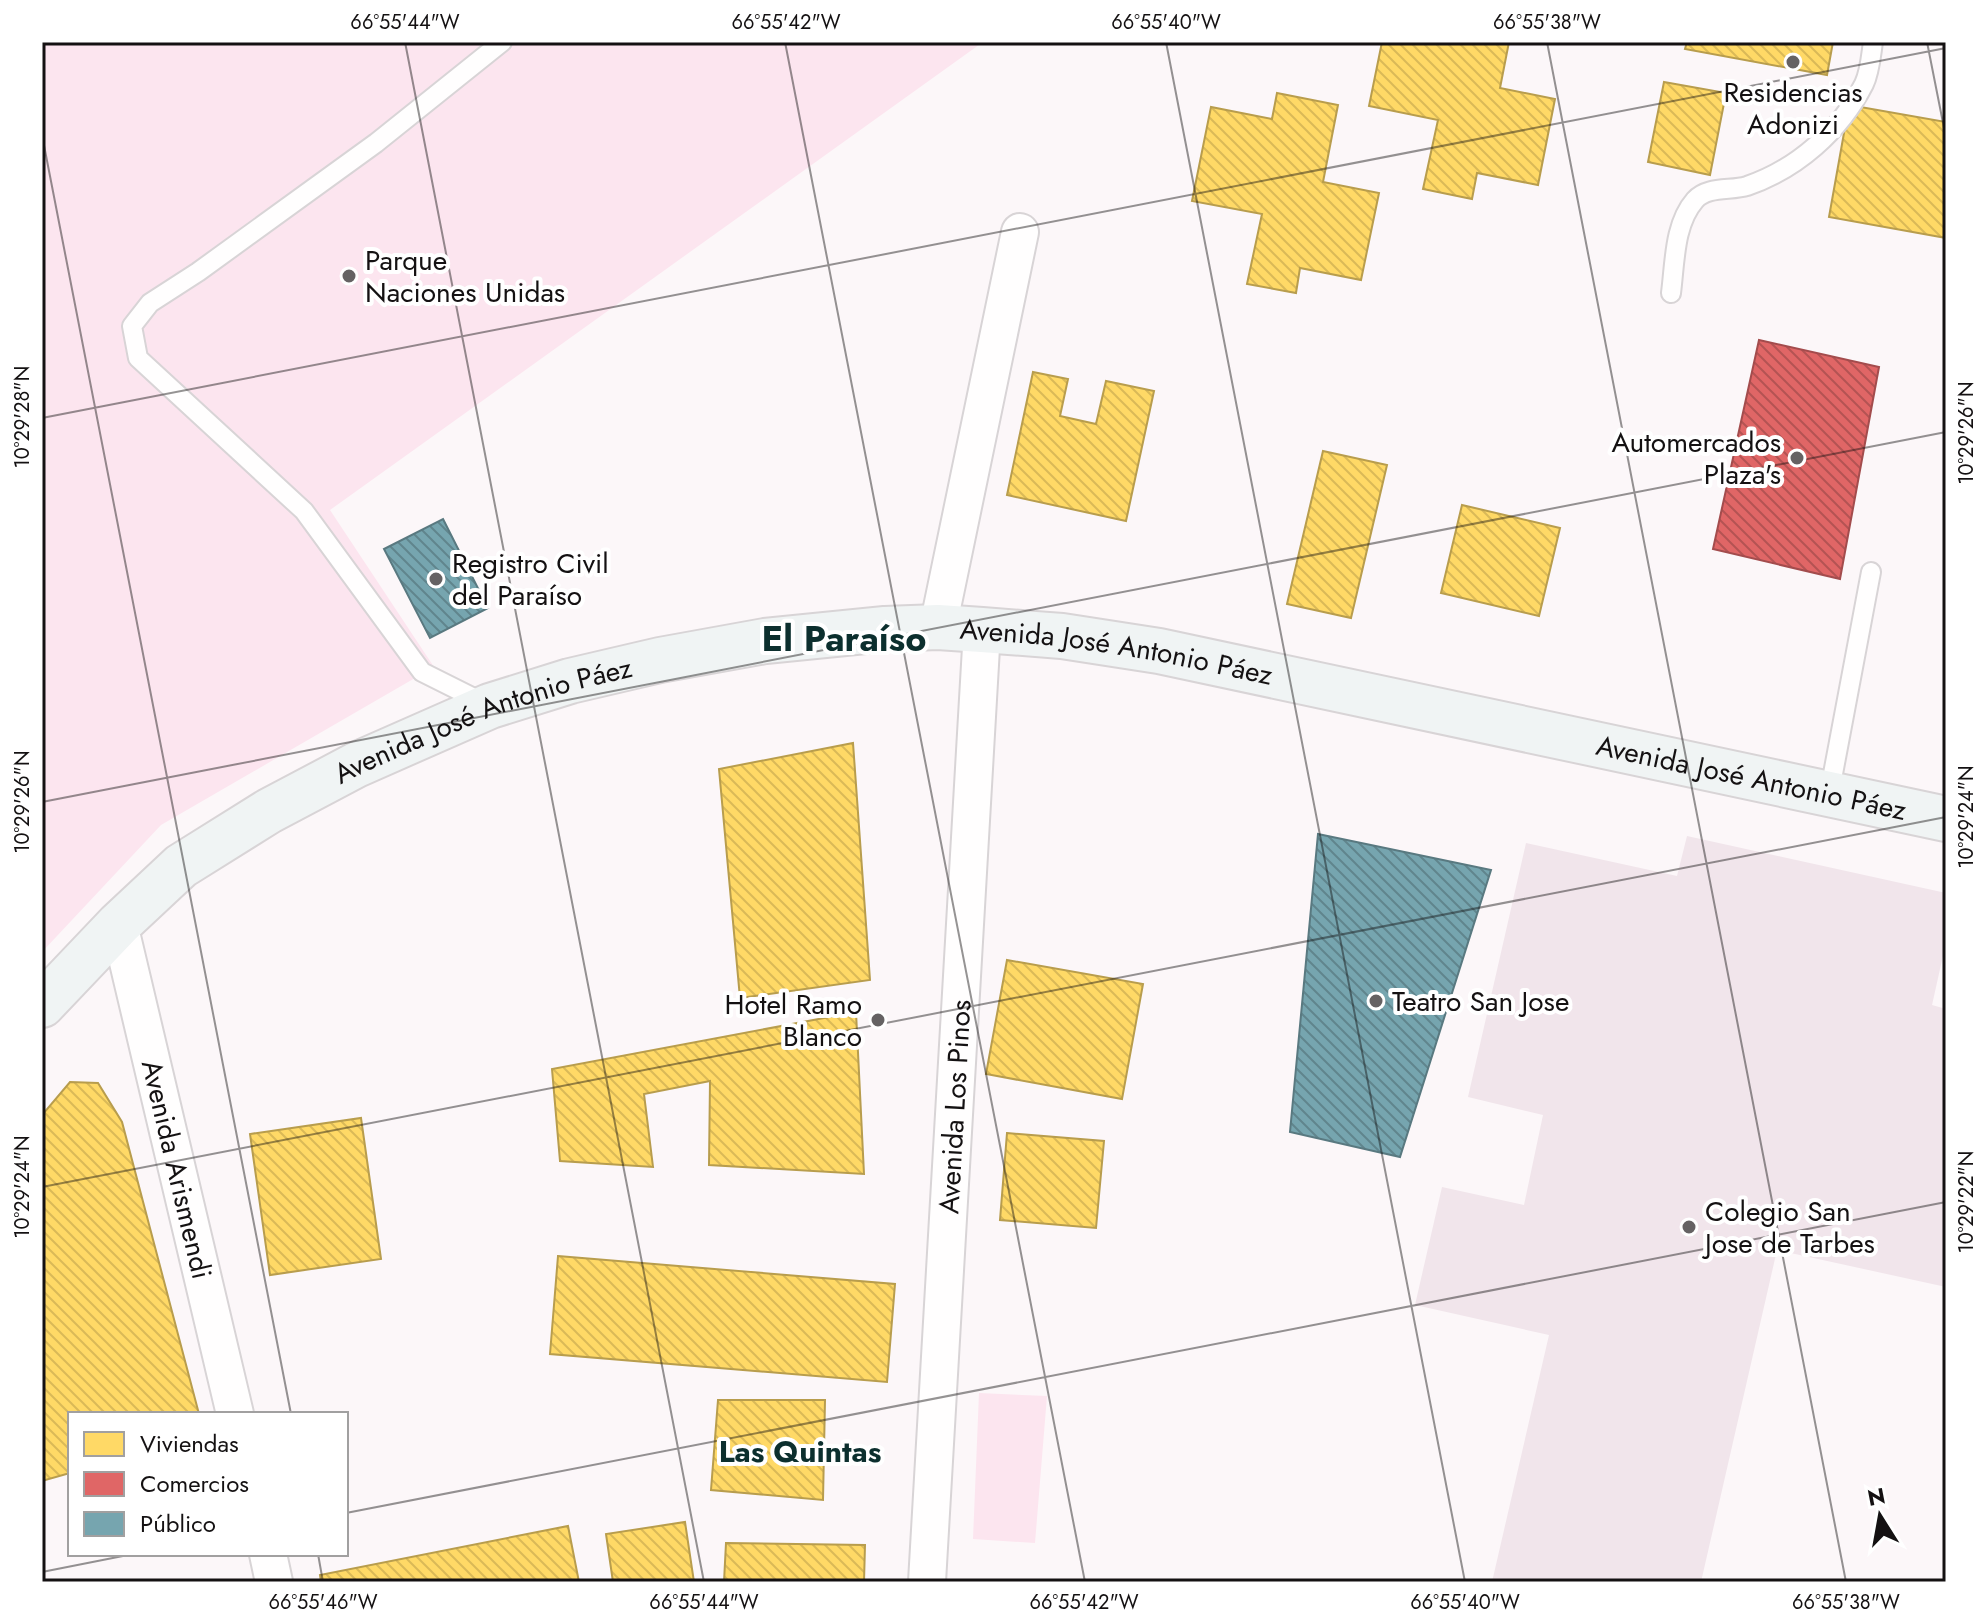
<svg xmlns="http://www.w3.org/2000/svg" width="1988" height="1624" viewBox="0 0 1988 1624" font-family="Jost,sans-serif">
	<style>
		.built { fill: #f1e5eb }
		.pitch { fill: #fce5ef }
		.homes { fill: url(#homes-back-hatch); stroke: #b89d4d; stroke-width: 2 }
		.shops { fill: url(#shops-back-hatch); stroke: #a34c4d; stroke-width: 2 }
		.public { fill: url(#public-back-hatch); stroke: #597980; stroke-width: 2 }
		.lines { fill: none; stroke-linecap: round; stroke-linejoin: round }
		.service-casing { stroke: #d8d4d6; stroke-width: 22 }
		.minor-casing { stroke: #d8d4d6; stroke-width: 40 }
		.secondary-casing { stroke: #d8d4d6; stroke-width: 48 }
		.service { stroke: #fffefe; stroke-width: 18 }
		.minor { stroke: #fffefe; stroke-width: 36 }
		.secondary { stroke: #f0f4f4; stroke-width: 44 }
		.ticks { fill: none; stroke: #141112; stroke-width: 2; stroke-opacity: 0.45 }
		.poi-dot { fill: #656263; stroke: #fff; stroke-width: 3 }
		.labels { text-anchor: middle; stroke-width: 8; stroke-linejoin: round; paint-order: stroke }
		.poi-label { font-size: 28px; fill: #141112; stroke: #fff; text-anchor: start }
		.street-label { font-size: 28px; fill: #141112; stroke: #fff }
		.neighbourhood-label { font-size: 30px; font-weight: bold; fill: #0c2f2e; stroke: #fff }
		.district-label { font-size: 36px; font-weight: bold; fill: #0c2f2e; stroke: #fff }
		.neatline { fill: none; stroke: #141112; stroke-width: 3 }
		.ticks-label { font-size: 20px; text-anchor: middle; fill: #141112 }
	</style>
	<defs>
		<pattern id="homes-back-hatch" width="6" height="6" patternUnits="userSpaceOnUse" patternTransform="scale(2)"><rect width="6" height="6" fill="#ffd966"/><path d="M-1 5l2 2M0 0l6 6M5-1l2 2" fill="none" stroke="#dab957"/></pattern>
		<pattern id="shops-back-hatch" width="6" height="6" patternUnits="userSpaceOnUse" patternTransform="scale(2)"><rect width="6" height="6" fill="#e06666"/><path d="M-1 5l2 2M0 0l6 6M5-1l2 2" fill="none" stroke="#b45353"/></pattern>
		<pattern id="public-back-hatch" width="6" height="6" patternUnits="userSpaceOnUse" patternTransform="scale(2)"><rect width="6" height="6" fill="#76a5af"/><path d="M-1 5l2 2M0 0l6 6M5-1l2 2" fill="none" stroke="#60858d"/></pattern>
	</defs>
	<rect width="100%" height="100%" fill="#fcf7f9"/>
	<!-- built -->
	<polygon class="built" points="1687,836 1946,893 1946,942 1932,1005 1946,1009 1946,1287 1777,1250 1701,1582 1492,1582 1549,1335 1415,1305 1442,1187 1524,1205 1543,1115 1468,1097 1526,843 1677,876"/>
	<!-- pitch -->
	<g class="pitch">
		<polygon points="42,42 983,42 330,510 434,667 161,825 42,952"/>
		<polygon points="979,1393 1047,1396 1035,1543 973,1539"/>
	</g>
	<!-- homes -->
	<g class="homes">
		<polygon points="1382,42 1509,42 1500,88 1555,99 1538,185 1477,173 1472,199 1423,189 1438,120 1369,106"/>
		<polygon points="1687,42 1833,42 1827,75 1685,49"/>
		<polygon points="1664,82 1726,93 1710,175 1648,162"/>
		<polygon points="1277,93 1338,105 1323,182 1379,193 1361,280 1300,268 1296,293 1247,284 1262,214 1192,201 1211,107 1272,119"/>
		<polygon points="1849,105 1946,122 1946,238 1829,217"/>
		<polygon points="1033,372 1068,379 1060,416 1096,424 1106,381 1154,391 1126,521 1007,495"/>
		<polygon points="1323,451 1387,465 1351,618 1287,604"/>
		<polygon points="1462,505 1560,528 1539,616 1441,593"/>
		<polygon points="853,743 870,980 740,998 719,769"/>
		<polygon points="1007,960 1143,984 1122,1099 986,1074"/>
		<polygon points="856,1012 864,1174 709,1165 710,1081 644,1094 653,1167 560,1161 552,1069"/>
		<polygon points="70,1082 98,1083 122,1122 199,1414 70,1414 70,1473 42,1481 42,1115"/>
		<polygon points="361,1118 381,1259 270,1275 250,1134"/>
		<polygon points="1007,1133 1104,1141 1096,1228 1000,1220"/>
		<polygon points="558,1256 895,1284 887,1382 550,1354"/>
		<polygon points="718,1400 825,1400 823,1500 711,1490"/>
		<polygon points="685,1522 694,1582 613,1582 606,1534"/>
		<polygon points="568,1526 579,1582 321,1582 320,1575"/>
		<polygon points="726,1543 865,1545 864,1582 724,1582"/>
	</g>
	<!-- shops -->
	<polygon class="shops" points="1759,340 1879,367 1840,579 1713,549"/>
	<!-- public -->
	<g class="public">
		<polygon points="443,519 488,608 430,638 384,549"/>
		<polygon points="1318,834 1491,870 1400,1157 1290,1132"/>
	</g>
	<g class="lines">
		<!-- service casing -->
		<g class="service-casing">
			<g id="service">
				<path d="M 1671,293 C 1675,262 1674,224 1695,200 C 1707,186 1731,191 1747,186 C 1797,169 1840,131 1864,84 C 1870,72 1871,55 1873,42"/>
				<polyline points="486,704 422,672 304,511 138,358 132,326 150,303 198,272 376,143 502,42"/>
				<polyline points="1829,795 1871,572"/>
			</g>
		</g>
		<!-- minor casing -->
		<g class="minor-casing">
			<g id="minor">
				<polyline points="938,627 1020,232"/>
				<path id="s1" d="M 119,924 L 235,1414"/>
				<polyline points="268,1554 274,1582"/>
				<path id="s2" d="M 927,1582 L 982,630"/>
			</g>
		</g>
		<!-- secondary casing -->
		<g class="secondary-casing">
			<g id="secondary">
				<path id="s3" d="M 42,1005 L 119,924 L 181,866 L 269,811 L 356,765 L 490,706 L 570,681 L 660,660 L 765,641 L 885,629 L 938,627 L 982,630 L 1062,636 L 1159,651 L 1946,819"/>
			</g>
		</g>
		<!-- service -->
		<use href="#service" class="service"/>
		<!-- minor -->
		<use href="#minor" class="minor"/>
		<!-- secondary -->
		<use href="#secondary" class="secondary"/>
	</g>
	<!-- ticks -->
	<path class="ticks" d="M 405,42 L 704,1582M 785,42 L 1085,1582M 1166,42 L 1465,1582M 1547,42 L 1846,1582M 1927,42 L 1946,138M 42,135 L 291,1414M 42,418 L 1946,48M 42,802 L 1946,432M 42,1187 L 1946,817M 346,1513 L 1946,1202M 318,1554 L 323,1582M 42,1572 L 133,1554"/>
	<!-- markers -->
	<g class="poi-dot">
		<circle cx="1793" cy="62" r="8"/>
		<circle cx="349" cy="276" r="8"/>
		<circle cx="1797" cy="458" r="8"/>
		<circle cx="436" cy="579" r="8"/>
		<circle cx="1376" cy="1001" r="8"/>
		<circle cx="878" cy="1020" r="8"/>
		<circle cx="1689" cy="1227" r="8"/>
	</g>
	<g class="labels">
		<!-- poi labels -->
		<g class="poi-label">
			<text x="1793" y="102" text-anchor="middle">Residencias<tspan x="1793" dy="32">Adonizi</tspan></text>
			<text x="365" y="270">Parque<tspan x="365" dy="32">Naciones Unidas</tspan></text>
			<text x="1781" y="452" text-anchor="end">Automercados<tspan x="1781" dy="32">Plaza's</tspan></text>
			<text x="452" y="573">Registro Civil<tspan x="452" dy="32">del Paraíso</tspan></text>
			<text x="1392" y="1011">Teatro San Jose</text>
			<text x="862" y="1014" text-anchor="end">Hotel Ramo<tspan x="862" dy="32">Blanco</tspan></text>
			<text x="1705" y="1221">Colegio San<tspan x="1705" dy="32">Jose de Tarbes</tspan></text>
		</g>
		<!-- street labels -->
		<g class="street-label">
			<text dy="10" stroke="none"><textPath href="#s3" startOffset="1182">Avenida José Antonio Páez</textPath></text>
			<text dy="10" stroke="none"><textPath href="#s3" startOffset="534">Avenida José Antonio Páez</textPath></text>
			<text dy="10" stroke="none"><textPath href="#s3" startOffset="1830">Avenida José Antonio Páez</textPath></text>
			<text dy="10" stroke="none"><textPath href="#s2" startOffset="476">Avenida Los Pinos</textPath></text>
			<text dy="10" stroke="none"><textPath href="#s1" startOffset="252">Avenida Arismendi</textPath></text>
		</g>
		<!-- neighbourhood labels -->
		<g class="neighbourhood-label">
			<text x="800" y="1462">Las Quintas</text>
		</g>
		<!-- district labels -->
		<g class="district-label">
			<text x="844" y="651">El Paraíso</text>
		</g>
	</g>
	<!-- border -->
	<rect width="1988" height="1624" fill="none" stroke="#ffffff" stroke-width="88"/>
	<!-- legend -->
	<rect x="68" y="1412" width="280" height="144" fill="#ffffff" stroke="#a1a0a0" stroke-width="2"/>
	<rect x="84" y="1432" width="40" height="24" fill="#ffd966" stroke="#a1a0a0" stroke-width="2"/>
	<text x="140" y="1452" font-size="24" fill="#141112">Viviendas</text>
	<rect x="84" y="1472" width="40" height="24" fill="#e06666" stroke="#a1a0a0" stroke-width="2"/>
	<text x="140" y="1492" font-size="24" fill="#141112">Comercios</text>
	<rect x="84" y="1512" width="40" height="24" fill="#76a5af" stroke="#a1a0a0" stroke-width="2"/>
	<text x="140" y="1532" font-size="24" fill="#141112">Público</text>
	<!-- north arrow -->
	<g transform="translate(1880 1516) rotate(349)" stroke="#ffffff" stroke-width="6" paint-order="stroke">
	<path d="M0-6L14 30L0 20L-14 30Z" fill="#141112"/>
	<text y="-12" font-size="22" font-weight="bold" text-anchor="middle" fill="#141112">N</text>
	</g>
	<rect x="44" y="44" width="1900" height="1536" class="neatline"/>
	<g class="ticks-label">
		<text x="405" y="29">66°55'44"W</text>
		<text x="786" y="29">66°55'42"W</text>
		<text x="1166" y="29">66°55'40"W</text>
		<text x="1547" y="29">66°55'38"W</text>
		<text transform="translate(22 417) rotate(-90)" y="7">10°29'28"N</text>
		<text transform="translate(1966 433) rotate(-90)" y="7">10°29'26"N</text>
		<text transform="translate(22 802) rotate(-90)" y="7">10°29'26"N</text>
		<text transform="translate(1966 817) rotate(-90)" y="7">10°29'24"N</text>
		<text transform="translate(22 1187) rotate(-90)" y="7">10°29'24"N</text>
		<text transform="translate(1966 1202) rotate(-90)" y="7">10°29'22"N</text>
		<text x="323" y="1609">66°55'46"W</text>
		<text x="704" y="1609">66°55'44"W</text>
		<text x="1084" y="1609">66°55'42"W</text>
		<text x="1465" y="1609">66°55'40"W</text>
		<text x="1846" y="1609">66°55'38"W</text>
	</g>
</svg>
